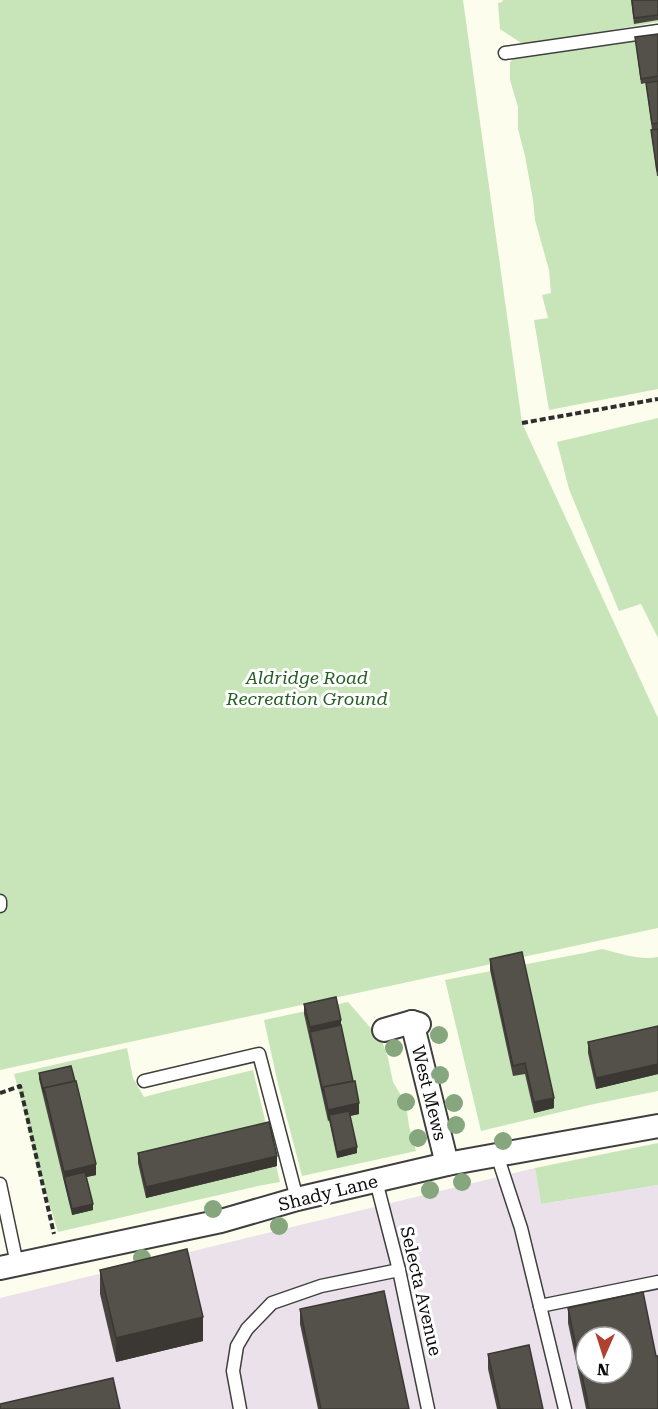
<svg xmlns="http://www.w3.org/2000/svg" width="658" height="1409" viewBox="0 0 658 1409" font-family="'Roboto Serif',serif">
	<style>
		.industrial { fill: #ebe1ea; fill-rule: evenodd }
		.green { fill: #c8e5ba }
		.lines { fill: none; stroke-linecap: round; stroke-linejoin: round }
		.service-casing { stroke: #3f3f3f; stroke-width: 15 }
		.minor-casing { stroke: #3f3f3f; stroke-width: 26 }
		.path { stroke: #2e2e2e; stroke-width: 4; stroke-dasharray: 6 3; stroke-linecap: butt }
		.service { stroke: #fff; stroke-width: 12 }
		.minor { stroke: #fff; stroke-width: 22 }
		.tree { fill: #86a67d }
		.wall { fill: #484540 }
		.shaded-wall { fill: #3b3834 }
		.building { fill: #54504a; stroke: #3b3834; stroke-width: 1.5; fill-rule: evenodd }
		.labels { text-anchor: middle; stroke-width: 6; stroke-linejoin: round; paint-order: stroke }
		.park-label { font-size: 18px; font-style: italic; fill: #245e22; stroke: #fff }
		.street-label { font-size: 18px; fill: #0c0c0c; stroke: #fff }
	</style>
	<rect width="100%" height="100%" fill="#fdfded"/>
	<!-- industrial -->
	<path class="industrial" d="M 535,1168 L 541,1204 L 658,1185 L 658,1409 L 0,1409 L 0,1298 ZM 586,1337 L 622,1337 L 622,1373 L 586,1373 Z"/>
	<!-- green -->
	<g class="green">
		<polygon points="0,0 463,0 522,423 658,718 658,928 0,1070"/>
		<polygon points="503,0 658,0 658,22 524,45 500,29 498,3 502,2"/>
		<polygon points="658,36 658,389 549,410 534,320 548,318 542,295 551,293 549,270 535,220 533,200 525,156 518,129 518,107 510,80 510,62 517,56"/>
		<polygon points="658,418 658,638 641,604 619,611 569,489 557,442"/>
		<path d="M 602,949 C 619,953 640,961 658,957 L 658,1091 L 594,1104 L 481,1131 L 445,980 L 584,953 Z"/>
		<polygon points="348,1002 382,1041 388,1058 393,1082 406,1104 409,1126 416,1151 302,1176 278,1084 264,1020"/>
		<polygon points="127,1048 133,1078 144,1097 163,1092 253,1070 280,1182 258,1186 58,1232 37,1165 28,1125 14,1074"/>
		<polygon points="658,1143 658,1185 541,1204 535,1168"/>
	</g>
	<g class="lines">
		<!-- service casing -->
		<g class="service-casing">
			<g id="service">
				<polyline points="505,53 658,31"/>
				<polyline points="0,901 0,906"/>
				<polyline points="144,1081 259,1054 297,1199"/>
				<polyline points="497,1155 521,1228 565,1409"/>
				<polyline points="376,1181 399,1270 428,1409"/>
				<polyline points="0,1184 17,1264"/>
				<polyline points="540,1306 658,1282"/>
				<polyline points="240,1409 233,1371 237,1346 247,1329 272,1303 321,1286 399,1270"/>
			</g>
		</g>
		<!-- minor casing -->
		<g class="minor-casing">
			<g id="minor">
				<polyline points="412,1022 447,1164"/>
				<polyline points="384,1030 412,1022 419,1024"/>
				<polyline points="0,1268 221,1221 297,1199 447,1164 658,1126"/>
			</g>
		</g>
		<!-- path -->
		<g class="path">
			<polyline points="522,423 658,399"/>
			<polyline points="0,1093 20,1086 54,1234"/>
		</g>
		<!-- service -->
		<use href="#service" class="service"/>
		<!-- minor -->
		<use href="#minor" class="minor"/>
	</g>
	<!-- trees -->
	<g class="tree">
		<circle cx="439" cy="1035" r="9"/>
		<circle cx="394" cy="1048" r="9"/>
		<circle cx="440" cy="1075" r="9"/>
		<circle cx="406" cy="1102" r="9"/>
		<circle cx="454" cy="1103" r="9"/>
		<circle cx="456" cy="1125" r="9"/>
		<circle cx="418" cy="1138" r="9"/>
		<circle cx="503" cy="1141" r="9"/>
		<circle cx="462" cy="1182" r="9"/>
		<circle cx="430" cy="1190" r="9"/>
		<circle cx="213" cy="1209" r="9"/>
		<circle cx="279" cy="1226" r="9"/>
		<circle cx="142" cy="1258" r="9"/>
	</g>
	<!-- wall -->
	<g class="wall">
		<polygon points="631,0 658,0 658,20 634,24"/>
		<polygon points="658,34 658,129 652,130 646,83 641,84 635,37"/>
		<polygon points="658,129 658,176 657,176 651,130"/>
		<polygon points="490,959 554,1108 534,1113 525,1074 513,1076 490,970"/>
		<polygon points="304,1004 341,1025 359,1114 350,1116 357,1153 337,1158 329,1120 328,1121 304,1014"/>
		<polygon points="658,1026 658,1074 596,1089 588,1053 588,1042"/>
		<polygon points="39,1073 96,1175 86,1177 93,1210 72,1215 39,1079"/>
		<polygon points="138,1153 277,1166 146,1198 138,1163"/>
		<polygon points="100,1270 203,1341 116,1362 100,1294"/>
		<polygon points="568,1308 656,1356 658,1409 586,1409 568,1323"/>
		<polygon points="300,1309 409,1409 318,1409 300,1324"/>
		<polygon points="488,1354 543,1409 497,1409 488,1369"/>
	</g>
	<!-- shaded-wall -->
	<g class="shaded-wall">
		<polygon points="341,1020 341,1031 310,1032 310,1038 310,1027"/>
		<polygon points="658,1064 658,1074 596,1089 596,1078"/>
		<polygon points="554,1098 554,1108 534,1113 534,1102"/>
		<polygon points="359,1103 359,1114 330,1120 329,1115 329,1120 328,1121 328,1110"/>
		<polygon points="357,1147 357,1153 337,1158 337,1152"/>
		<polygon points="277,1156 277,1166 146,1198 146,1187"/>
		<polygon points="96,1164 96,1175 65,1182 64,1172"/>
		<polygon points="93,1204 93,1210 72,1215 72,1209"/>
		<polygon points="203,1317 203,1341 116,1362 116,1338"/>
	</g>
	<!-- building -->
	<g class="building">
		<polygon points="632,0 658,0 658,15 634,18"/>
		<polygon points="658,34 658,76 641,79 635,37"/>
		<polygon points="658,81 658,123 652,124 646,83"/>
		<polygon points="658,129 658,171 657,171 651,130"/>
		<polygon points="522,952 554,1098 534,1102 525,1063 513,1066 490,959"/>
		<polygon points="336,997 341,1020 310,1027 304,1004"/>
		<polygon points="341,1025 353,1081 323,1087 323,1092 310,1032"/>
		<polygon points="658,1026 658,1064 596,1078 588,1042"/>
		<polygon points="71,1066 75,1081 44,1088 44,1093 39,1073"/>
		<polygon points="76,1081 96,1164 64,1172 44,1088"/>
		<polygon points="355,1081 359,1103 328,1110 323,1087"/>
		<polygon points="349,1111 357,1147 337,1152 329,1115"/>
		<polygon points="269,1122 277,1156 146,1187 138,1153"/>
		<polygon points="85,1172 93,1204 72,1209 64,1177"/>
		<polygon points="187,1249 203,1317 116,1338 100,1270"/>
		<polygon points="384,1291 409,1409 321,1409 300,1309"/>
		<path d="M 643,1292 L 656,1356 L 658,1356 L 658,1409 L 589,1409 L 568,1308 ZM 586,1337 L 622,1337 L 622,1373 L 586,1373 Z"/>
		<polygon points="529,1345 543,1409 500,1409 488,1354"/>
		<polygon points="113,1378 120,1409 0,1409 0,1404"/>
	</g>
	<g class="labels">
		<!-- park labels -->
		<g class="park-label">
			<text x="307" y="684">Aldridge Road<tspan x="307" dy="21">Recreation Ground</tspan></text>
		</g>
		<!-- street labels -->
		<g class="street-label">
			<text transform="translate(429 1093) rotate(76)" y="6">West Mews</text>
			<text transform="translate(328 1193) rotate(-14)" y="6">Shady Lane</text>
			<text transform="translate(421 1291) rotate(77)" y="6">Selecta Avenue</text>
		</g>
	</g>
	<!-- north arrow -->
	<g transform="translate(604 1355) rotate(183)"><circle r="28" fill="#ffffff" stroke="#9e9e9e" stroke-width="1.5"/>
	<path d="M0-4.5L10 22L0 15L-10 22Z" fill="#b04130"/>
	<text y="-9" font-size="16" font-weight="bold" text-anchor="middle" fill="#0c0c0c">N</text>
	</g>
</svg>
